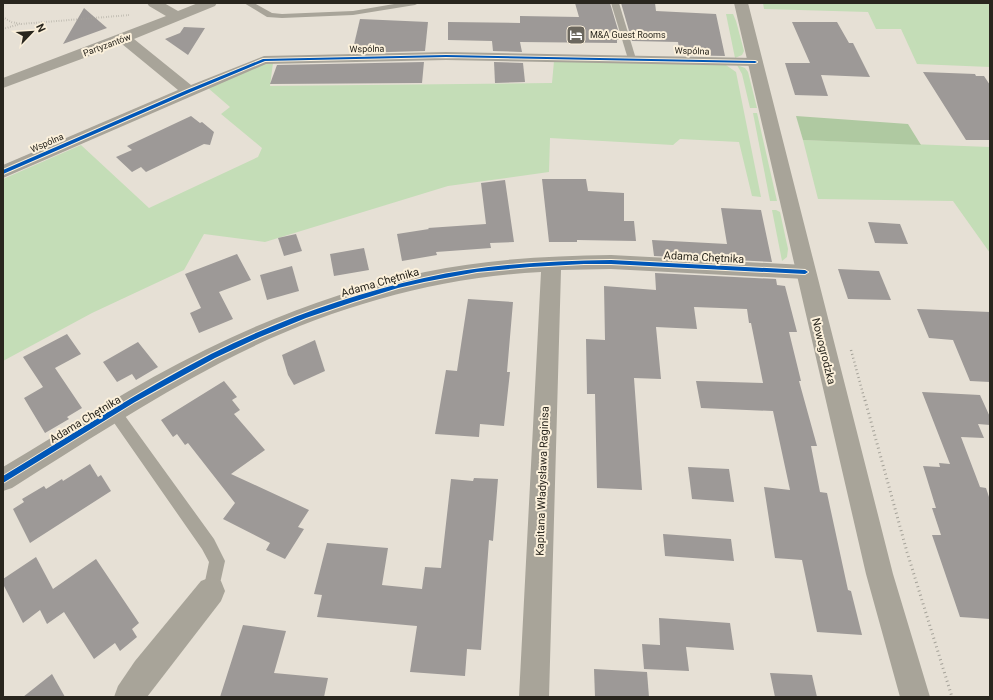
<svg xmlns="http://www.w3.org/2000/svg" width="993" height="700" viewBox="0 0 993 700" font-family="Roboto,sans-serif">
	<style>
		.green { fill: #c4ddb7 }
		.forest { fill: #afc9a1 }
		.building { fill: #9d9997 }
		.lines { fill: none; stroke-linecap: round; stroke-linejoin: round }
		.path-far2 { stroke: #a5a299; stroke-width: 2; stroke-dasharray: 0.5 2; stroke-linecap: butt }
		.path-far1 { stroke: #a5a299; stroke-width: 2.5; stroke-dasharray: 1 3; stroke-linecap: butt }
		.path { stroke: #a5a299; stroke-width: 3; stroke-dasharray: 1 3.5; stroke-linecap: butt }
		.service { fill: #a8a499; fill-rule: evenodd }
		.minor { fill: #a8a499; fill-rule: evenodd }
		.tertiary { fill: #a8a499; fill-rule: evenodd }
		.cycleway-casing { stroke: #fbf0db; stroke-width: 2 }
		.cycleway { fill: #0057b8; fill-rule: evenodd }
		.labels { text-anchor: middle; stroke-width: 4; stroke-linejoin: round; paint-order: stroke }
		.far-poi-label { font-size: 9px; fill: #29261e; stroke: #fbf0db; text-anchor: start }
		.far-street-label { font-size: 9px; fill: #29261e; stroke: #fbf0db }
		.street-label { font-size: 11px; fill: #29261e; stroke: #fbf0db }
	</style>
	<rect width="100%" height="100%" fill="#e6e0d5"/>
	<!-- green -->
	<g class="green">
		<polygon points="763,3 990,3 990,67 917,64 901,29 876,29 868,12 764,9"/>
		<polygon points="726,14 733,14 736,21 744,51 742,55 735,58"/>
		<polygon points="554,61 726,65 736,72 761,197 752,196 739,142 680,139 673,145 550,138 549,172 448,186 265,242 204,234 184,270 92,313 3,361 3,179 81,145 149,208 258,157 262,148 221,114 230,107 208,88 262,64 273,63 270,86 552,83"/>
		<polygon points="737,65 745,68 748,72 757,108 750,108 742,74"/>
		<polygon points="753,113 757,113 777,201 770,201"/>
		<polygon points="803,140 990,147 990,253 953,201 818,199"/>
		<polygon points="772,210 776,210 780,212 788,249 787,257 782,261"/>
	</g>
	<!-- forest -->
	<polygon class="forest" points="796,116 908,124 921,145 803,140"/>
	<!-- building -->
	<g class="building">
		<polygon points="575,3 610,3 621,40 617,40 617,43 520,42 522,52 493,51 492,41 448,40 448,22 520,23 520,16 579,17"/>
		<polygon points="621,3 655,3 656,11 716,14 725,56 680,55 678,42 632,41"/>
		<polygon points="84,8 107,28 63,44"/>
		<polygon points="360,19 428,22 425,51 352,53"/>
		<polygon points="792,22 837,22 849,43 853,43 870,77 821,75 828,96 795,95 785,63 810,63"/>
		<polygon points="184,27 205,28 188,55 165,39 180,33"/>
		<polygon points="424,62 422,83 270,84 277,65"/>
		<polygon points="494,62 523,63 525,82 495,83"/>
		<polygon points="923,72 975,74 976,76 984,76 990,85 990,140 966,140"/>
		<polygon points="191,116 200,123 202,122 214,132 210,145 204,144 146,172 141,167 132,172 116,157 132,150 127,146"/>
		<polygon points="542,179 586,179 588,191 624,193 624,221 634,221 636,241 577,240 577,242 549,242"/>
		<polygon points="505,180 514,242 490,243 491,248 436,252 437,255 402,261 397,234 429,229 428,228 486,224 481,183"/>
		<polygon points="721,208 761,210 772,262 654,256 652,240 727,244"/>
		<polygon points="868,222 900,224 908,244 875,243"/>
		<polygon points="296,234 302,251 284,256 278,238"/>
		<polygon points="364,248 369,270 334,276 330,254"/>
		<polygon points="237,254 251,280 219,292 233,319 199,333 190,313 201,308 185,274"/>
		<polygon points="292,266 299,291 267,300 260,275"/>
		<polygon points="838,269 879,271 891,300 848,299"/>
		<polygon points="655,273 776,279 777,285 785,286 797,332 789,332 801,381 799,381 817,446 811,446 820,492 827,493 848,590 851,591 862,635 817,632 802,560 775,558 764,487 790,490 773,411 701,408 696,381 763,383 751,323 749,323 747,309 694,307 697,329 656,327 661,379 634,378 642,490 597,488 595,394 587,394 586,339 605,340 604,286 656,290"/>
		<polygon points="468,299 513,302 507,372 510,372 504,426 480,424 479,437 435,434 446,370 457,371"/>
		<polygon points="917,309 990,312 990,382 970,381 953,340 929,338"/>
		<polygon points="67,334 81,354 55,368 82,408 67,417 69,419 45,433 24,398 43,387 23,357"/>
		<polygon points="315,340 325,371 294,385 288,375 282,355"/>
		<polygon points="138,342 158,367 136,380 132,374 117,382 103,362"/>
		<polygon points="224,381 237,397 232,400 240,410 234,414 265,450 231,474 309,510 298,527 304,529 285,559 266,550 270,543 223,519 235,503 188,443 185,445 177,434 173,437 161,420"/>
		<polygon points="922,392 980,395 990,417 990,425 978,424 984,438 961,437 980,487 986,488 990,500 990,619 960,617 932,535 941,535 932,508 936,508 923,466 940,467 939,463 950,464"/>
		<polygon points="90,464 98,477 101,475 111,491 30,543 13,509 24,502 22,499 44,486 46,489 62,479 63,481"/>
		<polygon points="688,467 729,469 734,502 692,499"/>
		<polygon points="474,478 498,479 493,541 489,540 481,650 467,649 465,676 410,672 417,626 317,617 322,595 314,594 327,543 388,548 382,585 422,589 425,567 441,568 451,479 473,481"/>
		<polygon points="663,534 731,539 734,561 665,556"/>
		<polygon points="36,557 53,589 96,559 139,623 132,629 137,637 120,651 115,643 94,659 64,612 47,624 40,610 23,623 3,584 3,579"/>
		<polygon points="659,618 730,623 734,650 686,647 689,671 644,669 642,644 660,645"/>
		<polygon points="243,625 286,631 274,673 328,678 324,697 220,697"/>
		<polygon points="594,669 647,672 649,697 595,697"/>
		<polygon points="770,673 812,675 817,697 775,697"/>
		<polygon points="52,674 65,697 23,697"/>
	</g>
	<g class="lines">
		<!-- path-far2 -->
		<g class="path-far2">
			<polyline points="3,17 11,22 21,24 130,15"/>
			<polyline points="3,29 20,24"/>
		</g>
		<!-- path-far1 -->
		<polyline class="path-far1" points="851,350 865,401"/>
		<!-- path -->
		<polyline class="path" points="865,400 907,552 952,697"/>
		<!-- service -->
		<g class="service">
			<polygon points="244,3 254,3 272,13 282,14 353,11 400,3 419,3 415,5 353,15 282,18 267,17"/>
			<polygon points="611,3 619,3 636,59 635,61 632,62 628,59"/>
			<polygon points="115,407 120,409 214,539 225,561 217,597 211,599 205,597 203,591 209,562 202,549 110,417 108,413 110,409"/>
		</g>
		<!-- minor -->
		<g class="minor">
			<polygon points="147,3 164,3 178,11 198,3 217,3 215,6 134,39 191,85 264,56 446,52 755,58 760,59 762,62 760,65 755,66 446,60 266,64 3,178 3,165 178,90 122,44 3,88 3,78 166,16 149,6"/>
			<path d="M 611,255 L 805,265 L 812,267 L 815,272 L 812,277 L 805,279 L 611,269 L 561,270 L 549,697 L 519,697 L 541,272 C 429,278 319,311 220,363 C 148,401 80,445 12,488 L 3,491 L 3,467 C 70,427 135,384 205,350 C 274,316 349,288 425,272 C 486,259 549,256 611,255 Z"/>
			<polygon points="211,577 221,581 225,591 221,601 147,697 114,697 118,686 135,661 201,581"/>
		</g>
		<!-- tertiary -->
		<polygon class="tertiary" points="734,3 748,3 893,574 930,697 900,697 866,574"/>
		<!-- cycleway casing -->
		<g class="cycleway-casing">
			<g id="cycleway">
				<polygon points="446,55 755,61 757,62 755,63 446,57 265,61 191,92 3,174 3,170 187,90 263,59"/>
				<path d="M 611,260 L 805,270 L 808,272 L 805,274 L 611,264 L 584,264 L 530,267 L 477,272 L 424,282 L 398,288 L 353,302 L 306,318 L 260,337 L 215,358 L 135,402 L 3,483 L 3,476 C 71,435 139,391 211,354 C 277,321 351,294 424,278 C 486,264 548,261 611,260 Z"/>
			</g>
		</g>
		<!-- cycleway -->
		<use href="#cycleway" class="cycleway"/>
	</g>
	<!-- icons -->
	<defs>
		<g id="hotel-square" transform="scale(1)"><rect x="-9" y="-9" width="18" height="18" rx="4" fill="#6b675e" stroke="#fbf0db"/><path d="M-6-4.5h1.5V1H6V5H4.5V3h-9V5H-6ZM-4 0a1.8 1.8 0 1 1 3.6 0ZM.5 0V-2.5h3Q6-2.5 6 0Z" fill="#fff"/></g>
	</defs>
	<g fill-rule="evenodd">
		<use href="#hotel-square" x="576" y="35"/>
	</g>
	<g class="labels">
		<!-- far-poi labels -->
		<g class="far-poi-label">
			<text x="590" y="38">M&amp;A Guest Rooms</text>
		</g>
		<!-- far-street labels -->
		<g class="far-street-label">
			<text transform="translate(107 45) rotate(-20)" y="3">Partyzantów</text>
			<text transform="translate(367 49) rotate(-1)" y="3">Wspólna</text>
			<text transform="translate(692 51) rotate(2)" y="3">Wspólna</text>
			<text transform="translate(47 143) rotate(-24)" y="3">Wspólna</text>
		</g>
		<!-- street labels -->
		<g class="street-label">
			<text transform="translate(704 257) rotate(3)" y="4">Adama Chętnika</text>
			<text transform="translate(380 282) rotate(-16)" y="4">Adama Chętnika</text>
			<text transform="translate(824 351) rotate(76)" y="4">Nowogrodzka</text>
			<text transform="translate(85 419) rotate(-31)" y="4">Adama Chętnika</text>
			<text transform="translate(542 481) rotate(-88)" y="4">Kapitana Władysława Raginisa</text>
		</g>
	</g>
	<!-- border -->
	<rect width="993" height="700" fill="none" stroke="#29261e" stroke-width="8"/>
	<!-- north arrow -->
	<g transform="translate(32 32) rotate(65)" stroke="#fbf0db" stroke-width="3" paint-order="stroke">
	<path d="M0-3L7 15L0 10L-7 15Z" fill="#29261e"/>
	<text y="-6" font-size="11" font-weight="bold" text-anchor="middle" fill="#29261e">N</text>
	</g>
</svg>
